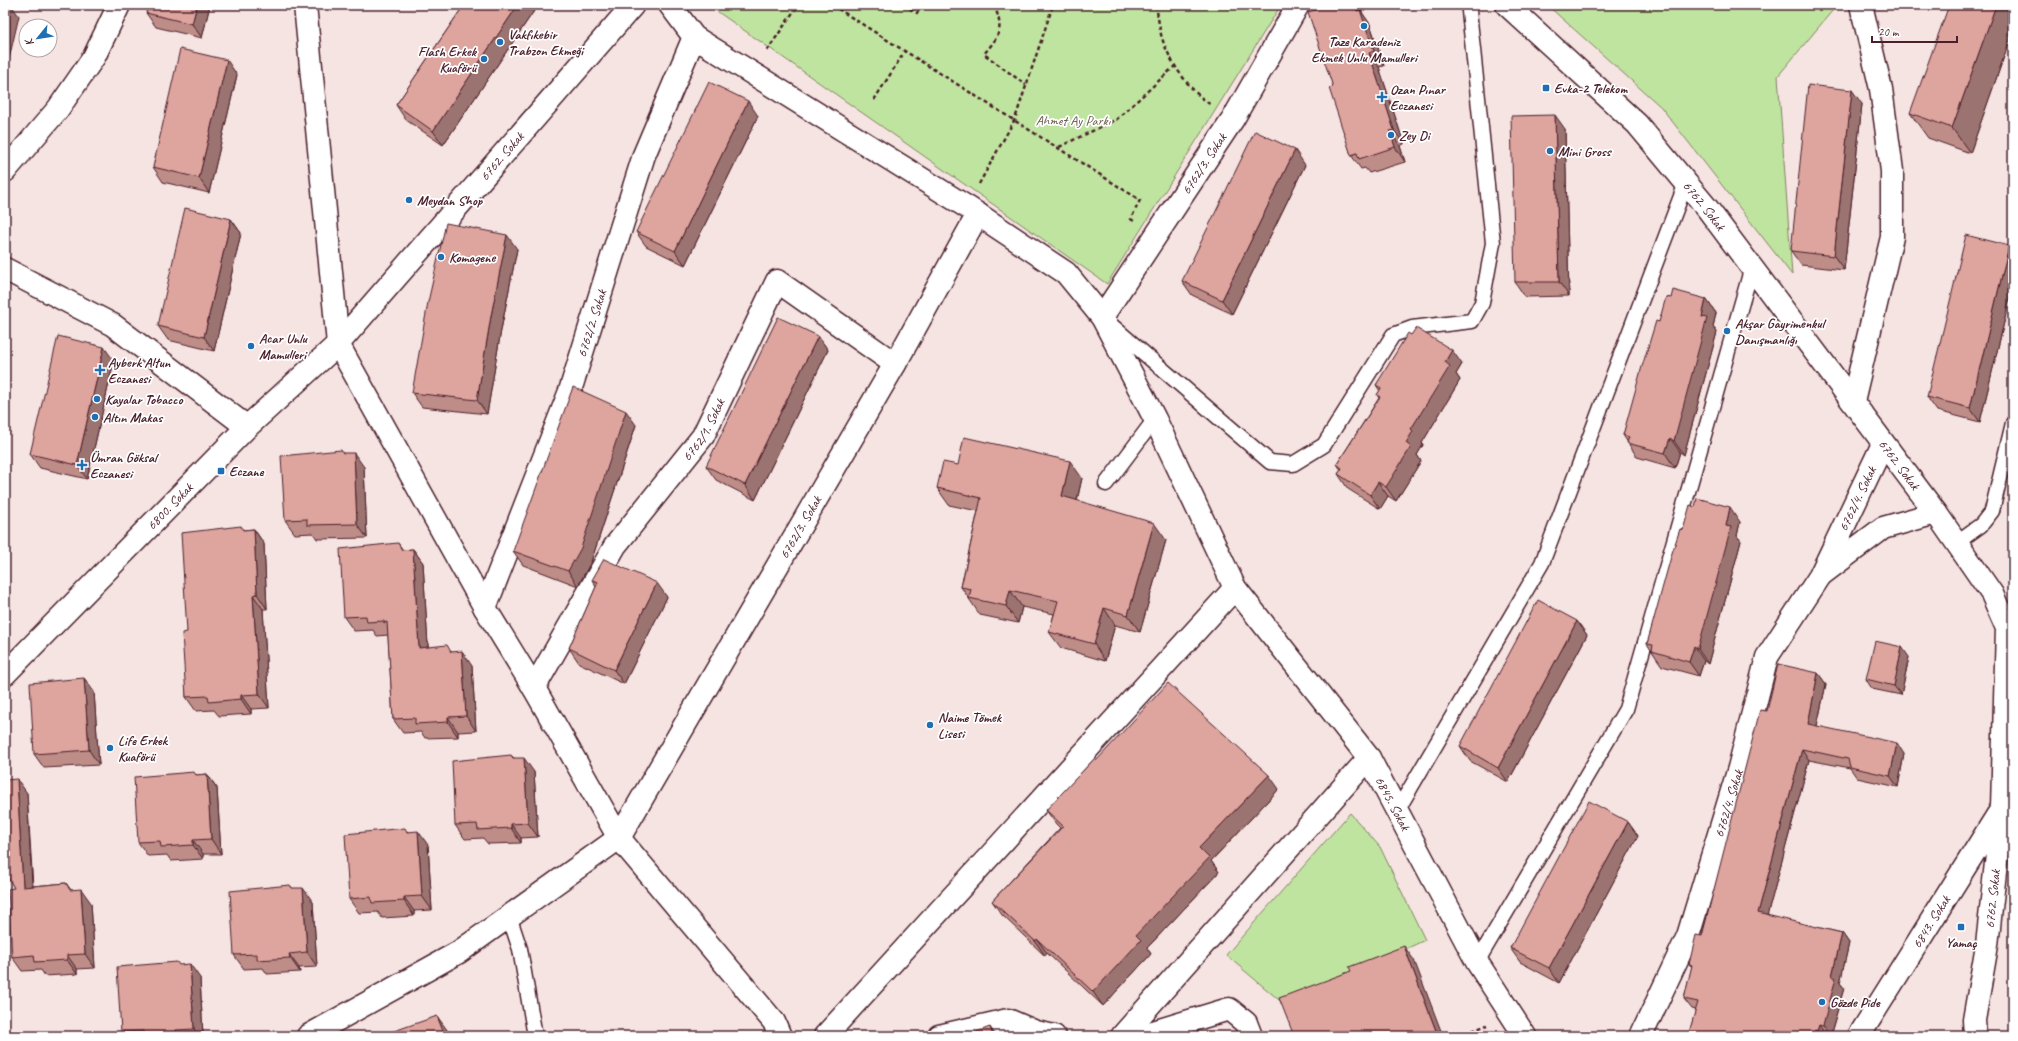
<svg xmlns="http://www.w3.org/2000/svg" width="2018" height="1041" viewBox="0 0 2018 1041" font-family="Caveat,sans-serif">
	<style>
		.green { fill: #bfe49f; stroke: #848265 }
		.lines { fill: none; stroke-linecap: round; stroke-linejoin: round }
		.lane-casing { stroke: #4a1f2b; stroke-width: 17 }
		.street-casing { stroke: #4a1f2b; stroke-width: 25 }
		.secondary-casing { stroke: #4a1f2b; stroke-width: 25 }
		.path { stroke: #4a1f2b; stroke-width: 2.5; stroke-dasharray: 4 3; stroke-linecap: butt }
		.lane { stroke: #fff; stroke-width: 14 }
		.street { stroke: #fff; stroke-width: 22 }
		.secondary { stroke: #fff; stroke-width: 22 }
		.wall { fill: #bf8d88; stroke: #4a1f2b }
		.shaded-wall { fill: #9b736f; stroke: #4a1f2b }
		.building { fill: #dea49e; stroke: #4a1f2b }
		.poi-dot { fill: #1f6fb2; stroke: #fff; stroke-width: 1.5 }
		.labels { text-anchor: middle; stroke-width: 3.5; stroke-linejoin: round; paint-order: stroke }
		.poi-label { font-size: 14px; font-weight: bold; fill: #4a1f2b; stroke: #fff; text-anchor: start }
		.park-label { font-size: 14px; fill: #6d5a4e; stroke: #fff }
		.street-label { font-size: 14px; fill: #4a1f2b; stroke: #fff }
	</style>
	<rect width="100%" height="100%" fill="#f5e4e2"/>
	<filter id="ink" filterUnits="userSpaceOnUse"><feTurbulence type="fractalNoise" baseFrequency=".025" numOctaves="2"/><feDisplacementMap in="SourceGraphic" scale="8" xChannelSelector="R" yChannelSelector="G"/><feConvolveMatrix kernelMatrix="1 2 1 2 8 2 1 2 1" color-interpolation-filters="sRGB"/></filter>
	<g filter="url(#ink)">
		<!-- green -->
		<g class="green">
			<polygon points="708,5 1281,5 1107,284"/>
			<polygon points="1547,5 1837,5 1778,76 1792,275 1661,107"/>
			<polygon points="1350,813 1380,847 1425,940 1285,1005 1226,955"/>
		</g>
		<g class="lines">
			<!-- lane casing -->
			<g class="lane-casing">
				<g id="lane">
					<polyline points="1110,324 1270,462 1293,464 1324,445 1393,335 1412,328 1472,321 1482,303 1493,243 1469,11 1470,5"/>
					<polyline points="1106,484 1155,419"/>
					<polyline points="1956,543 1981,525 1992,511 2013,423"/>
					<polyline points="1397,811 1542,563 1686,183"/>
					<polyline points="509,916 520,949 535,1036"/>
					<polyline points="1477,962 1626,709 1752,267"/>
				</g>
			</g>
			<!-- street casing -->
			<g class="street-casing">
				<g id="street">
					<path id="s1" d="M 670,5 L 694,37 L 967,207 L 1066,273 L 1102,317 L 1155,419 L 1235,588 L 1369,758 L 1477,962 L 1525,1036"/>
					<polyline points="5,171 58,109 94,57 119,5"/>
					<polyline points="5,269 113,325 247,427"/>
					<path id="s2" d="M 1102,317 L 1233,119 L 1298,5"/>
					<polyline points="1853,401 1892,237 1892,171 1881,89 1861,5"/>
					<path id="s3" d="M 485,608 L 570,391 L 644,155 L 694,37"/>
					<path id="s4" d="M 534,688 L 615,546 L 703,436 L 777,281 L 895,364"/>
					<path id="s5" d="M 308,1036 L 459,952 L 619,838 L 895,364 L 978,214"/>
					<polyline points="825,1036 1235,588"/>
					<polyline points="939,1036 1008,1020 1036,1032 1054,1036"/>
					<polyline points="1122,1036 1369,758"/>
					<polyline points="1140,1036 1229,1009 1246,1023 1251,1036"/>
					<path id="s6" d="M 1859,1036 L 2002,808"/>
				</g>
			</g>
			<!-- secondary casing -->
			<g class="secondary-casing">
				<g id="secondary">
					<polyline points="305,5 338,344 485,608 534,688 619,838 774,1022 780,1036"/>
					<path id="s7" d="M 1507,5 L 1637,124 L 1707,208 L 1936,513 L 1992,594 L 2007,628 L 2002,808 L 1987,945 L 1974,1020 L 1975,1036"/>
					<polyline points="1822,574 1883,528 1936,513"/>
					<path id="s8" d="M 5,674 L 247,427 L 338,344 L 633,5"/>
					<path id="s9" d="M 1641,1036 L 1688,936 L 1739,768 L 1767,657 L 1820,576 L 1883,444"/>
				</g>
			</g>
			<!-- path -->
			<g class="path">
				<polyline points="832,5 1140,200 1131,219 1135,222"/>
				<polyline points="904,5 917,13 921,5"/>
				<path d="M 994,5 C 1004,29 1000,35 984,54 L 1026,85"/>
				<path d="M 1156,5 C 1158,16 1159,28 1162,38 C 1170,63 1190,91 1211,105"/>
				<polyline points="767,51 798,5"/>
				<polyline points="874,100 905,51"/>
				<polyline points="1059,147 1117,119 1175,66"/>
				<polyline points="979,184 1015,119 1053,5"/>
				<polyline points="1459,1036 1487,1025"/>
			</g>
			<!-- lane -->
			<use href="#lane" class="lane"/>
			<!-- street -->
			<use href="#street" class="street"/>
			<!-- secondary -->
			<use href="#secondary" class="secondary"/>
		</g>
		<!-- wall -->
		<g class="wall">
			<polygon points="210,5 202,38 156,27 146,13"/>
			<polygon points="464,5 538,5 443,145 406,120 396,105"/>
			<polygon points="2013,5 2013,31 1970,153 1928,138 1910,113"/>
			<polygon points="1360,6 1363,14 1370,24 1384,66 1379,67 1404,144 1400,146 1405,162 1369,173 1365,168 1361,169 1351,155 1333,87 1316,10"/>
			<polygon points="237,75 209,193 163,182 153,167"/>
			<polygon points="1862,104 1844,270 1801,265 1791,251"/>
			<polygon points="758,116 685,265 646,246 636,232"/>
			<polygon points="1565,129 1569,296 1525,297 1515,282"/>
			<polygon points="1305,165 1232,314 1192,295 1182,281"/>
			<polygon points="231,219 241,233 214,351 168,340 158,326"/>
			<polygon points="2009,246 2013,251 2013,285 1980,422 1937,411 1927,397"/>
			<polygon points="517,249 501,330 487,414 422,407 412,393"/>
			<polygon points="1671,298 1706,299 1716,313 1713,327 1717,332 1684,455 1680,452 1675,468 1637,457 1623,435 1659,322"/>
			<polygon points="1411,335 1462,364 1456,374 1460,380 1422,443 1423,445 1417,455 1421,461 1396,501 1388,496 1380,509 1348,489 1338,474 1341,470 1337,464 1379,398 1377,395 1380,391 1376,385"/>
			<polygon points="818,336 828,350 755,500 716,480 706,466"/>
			<polygon points="114,361 87,479 40,468 30,454"/>
			<polygon points="636,425 591,562 578,586 523,565 513,551"/>
			<polygon points="343,453 364,467 367,538 317,539 313,533 295,534 285,520"/>
			<polygon points="1082,478 1077,501 1166,540 1140,632 1115,625 1105,661 1061,648 1049,632 1054,614 1022,607 1018,623 980,615 961,587 978,511 949,505 937,488"/>
			<polygon points="1740,522 1737,536 1741,541 1708,664 1704,661 1699,676 1662,666 1647,644 1683,530"/>
			<polygon points="241,526 243,530 254,529 264,544 267,609 263,609 269,708 251,709 251,714 219,716 214,710 196,711 186,697 187,632"/>
			<polygon points="398,543 403,550 413,549 423,563 428,647 452,652 472,666 476,731 458,732 458,737 425,738 421,732 403,733 393,719 388,635 377,636 373,630 354,631 344,617"/>
			<polygon points="592,580 667,597 624,684 579,663 569,648 596,587"/>
			<polygon points="1577,621 1587,635 1508,782 1470,761 1460,746"/>
			<polygon points="1909,657 1901,695 1872,689 1866,679"/>
			<polygon points="1818,673 1826,684 1817,726 1904,754 1898,787 1857,778 1850,768 1809,760 1767,916 1842,933 1849,943 1840,983 1844,988 1830,1036 1826,1035 1826,1036 1688,1036 1696,1010 1692,1009 1684,999 1692,967 1689,964 1702,936 1767,711"/>
			<polygon points="84,678 94,692 99,765 44,768 34,754"/>
			<polygon points="511,755 514,758 534,772 538,837 521,838 521,843 488,844 483,838 465,839 455,825"/>
			<polygon points="1097,760 1279,789 1211,861 1219,872 1147,948 1151,954 1103,1006 1047,953 1045,956 1002,915 992,901 1060,828 1056,824 1046,810"/>
			<polygon points="207,774 217,788 221,854 203,854 203,859 171,861 167,855 148,856 138,842 196,775"/>
			<polygon points="5,780 27,793 33,886 66,883 71,890 91,903 95,968 77,969 77,974 45,976 41,970 22,971 12,957 14,888 6,873 5,873"/>
			<polygon points="1628,822 1638,836 1559,983 1520,962 1510,948"/>
			<polygon points="407,831 428,845 432,910 414,911 414,916 382,918 378,912 359,913 349,899"/>
			<polygon points="290,885 292,888 313,902 317,967 299,968 300,972 267,974 263,968 244,969 234,955"/>
			<polygon points="179,965 200,978 203,1036 124,1036 121,1032"/>
		</g>
		<!-- shaded-wall -->
		<g class="shaded-wall">
			<polygon points="8,5 11,5 19,16 5,76 5,19"/>
			<polygon points="197,5 210,5 202,38 192,24"/>
			<polygon points="518,5 538,5 443,145 433,131"/>
			<polygon points="1355,5 1359,5 1363,14 1370,24 1384,66 1374,51"/>
			<polygon points="1996,5 2013,5 2013,31 1970,153 1952,128"/>
			<polygon points="1369,53 1379,67 1404,144 1394,130"/>
			<polygon points="227,60 237,75 209,193 199,178"/>
			<polygon points="1852,90 1862,104 1844,270 1834,256"/>
			<polygon points="748,101 758,116 685,265 675,251"/>
			<polygon points="1555,115 1565,129 1569,296 1559,282"/>
			<polygon points="1390,131 1400,146 1405,162 1395,147"/>
			<polygon points="1295,150 1305,165 1232,314 1222,300"/>
			<polygon points="231,219 241,233 214,351 204,337"/>
			<polygon points="507,235 517,249 501,330 487,414 477,400 491,316"/>
			<polygon points="2009,246 2013,251 2013,285 1980,422 1970,408"/>
			<polygon points="1706,299 1716,313 1713,327 1717,332 1684,455 1674,441 1702,317"/>
			<polygon points="818,336 828,350 755,500 745,485"/>
			<polygon points="104,347 114,361 87,479 77,465"/>
			<polygon points="1452,350 1462,364 1456,374 1460,380 1422,443 1423,445 1417,455 1421,461 1396,501 1386,487 1406,443 1411,429 1445,362"/>
			<polygon points="626,411 636,425 591,562 578,586 568,571"/>
			<polygon points="1670,438 1680,452 1675,468 1665,453"/>
			<polygon points="354,453 364,467 367,538 357,524"/>
			<polygon points="1070,461 1082,478 1074,513 1062,496"/>
			<polygon points="1378,482 1388,496 1380,509 1370,495"/>
			<polygon points="1730,507 1740,522 1737,536 1741,541 1708,664 1698,649 1726,526"/>
			<polygon points="1154,523 1166,540 1140,632 1128,615"/>
			<polygon points="254,529 264,544 267,609 257,594"/>
			<polygon points="413,549 423,563 429,662 419,648"/>
			<polygon points="657,583 667,597 624,684 614,670"/>
			<polygon points="1010,590 1022,607 1018,623 1006,606"/>
			<polygon points="253,595 263,609 269,708 259,694"/>
			<polygon points="1104,608 1115,625 1105,661 1094,644"/>
			<polygon points="1577,621 1587,635 1508,782 1498,768"/>
			<polygon points="1694,646 1704,661 1699,676 1689,662"/>
			<polygon points="1902,647 1909,657 1901,695 1894,686"/>
			<polygon points="462,651 472,666 476,731 466,716"/>
			<polygon points="1818,673 1826,684 1815,735 1808,724"/>
			<polygon points="84,678 94,692 99,765 89,750"/>
			<polygon points="241,695 251,709 251,714 241,699"/>
			<polygon points="448,717 458,732 458,737 448,722"/>
			<polygon points="1897,743 1904,754 1898,787 1890,776"/>
			<polygon points="1802,749 1809,760 1765,924 1758,913"/>
			<polygon points="524,758 534,772 538,837 528,823"/>
			<polygon points="207,774 217,788 221,854 211,839"/>
			<polygon points="1269,775 1279,789 1211,861 1219,872 1147,948 1151,954 1103,1006 1093,992 1199,848"/>
			<polygon points="17,779 27,793 33,902 23,887"/>
			<polygon points="1628,822 1638,836 1559,983 1549,968"/>
			<polygon points="511,824 521,838 521,843 511,828"/>
			<polygon points="418,831 428,845 432,910 422,896"/>
			<polygon points="193,840 203,854 203,859 193,845"/>
			<polygon points="303,888 313,902 317,967 307,952"/>
			<polygon points="81,889 91,903 95,968 85,954"/>
			<polygon points="404,897 414,911 414,916 404,901"/>
			<polygon points="1842,933 1849,943 1840,983 1844,988 1830,1036 1823,1026 1832,976"/>
			<polygon points="1037,939 1047,953 1045,956 1035,941"/>
			<polygon points="1404,946 1414,960 1443,1036 1438,1036"/>
			<polygon points="289,954 299,968 300,972 290,958"/>
			<polygon points="67,955 77,969 77,974 67,960"/>
			<polygon points="190,964 200,978 203,1036 198,1036 194,1029"/>
			<polygon points="437,1016 450,1034 451,1036 445,1036"/>
			<polygon points="1819,1025 1826,1035 1826,1036 1821,1036 1817,1031"/>
			<polygon points="990,1027 996,1036 993,1036"/>
			<polygon points="176,1030 180,1036 177,1036 176,1035"/>
			<polygon points="1815,1030 1819,1036 1813,1036"/>
		</g>
		<!-- building -->
		<g class="building">
			<polygon points="5,5 8,5 5,19"/>
			<polygon points="148,5 197,5 192,24 146,13"/>
			<polygon points="464,5 518,5 433,131 396,105"/>
			<polygon points="1314,5 1355,5 1357,11 1360,10 1374,51 1369,53 1394,130 1390,131 1395,147 1359,159 1357,153 1351,155 1329,88 1333,87 1308,12 1316,10"/>
			<polygon points="1949,5 1996,5 1952,128 1910,113"/>
			<polygon points="180,49 227,60 199,178 153,167"/>
			<polygon points="709,82 748,101 675,251 636,232"/>
			<polygon points="1808,85 1852,90 1834,256 1791,251"/>
			<polygon points="1555,115 1559,282 1515,282 1511,116"/>
			<polygon points="1255,131 1295,150 1222,300 1182,281"/>
			<polygon points="185,208 231,219 204,337 158,326"/>
			<polygon points="446,223 507,235 491,316 477,400 412,393 428,302"/>
			<polygon points="1966,235 2009,246 1970,408 1927,397"/>
			<polygon points="1673,290 1706,299 1702,317 1707,318 1674,441 1670,438 1665,453 1627,443 1629,437 1623,435 1641,370 1656,321 1659,322 1666,297 1671,298"/>
			<polygon points="778,317 818,336 745,485 706,466"/>
			<polygon points="1416,328 1452,350 1445,362 1450,366 1411,429 1413,431 1406,443 1411,447 1386,487 1378,482 1370,495 1338,474 1342,468 1337,464 1380,397 1377,395 1381,388 1376,385 1408,333 1411,335"/>
			<polygon points="58,336 104,347 77,465 30,454"/>
			<polygon points="573,387 626,411 581,548 568,571 513,551"/>
			<polygon points="964,437 1070,461 1062,496 1154,523 1128,615 1104,608 1094,644 1049,632 1058,601 1010,590 1006,606 969,598 971,589 961,587 981,498 937,488 943,462 958,465"/>
			<polygon points="341,450 343,453 354,453 357,524 307,525 307,519 285,520 281,456"/>
			<polygon points="1697,498 1730,507 1726,526 1731,527 1698,649 1694,646 1689,662 1652,651 1653,645 1647,644 1672,553 1680,529 1683,530 1690,505 1695,507"/>
			<polygon points="241,526 243,530 254,529 257,594 253,595 259,694 241,695 241,699 209,702 208,696 186,697 182,633 187,632 181,533"/>
			<polygon points="398,543 402,550 413,549 419,648 447,645 451,652 462,651 466,716 448,717 448,722 415,724 415,718 393,719 387,622 384,623 384,621 367,622 366,616 344,617 340,549"/>
			<polygon points="604,559 657,583 614,670 569,648 598,582 592,580"/>
			<polygon points="1538,600 1577,621 1498,768 1460,746"/>
			<polygon points="1875,641 1902,647 1894,686 1866,679"/>
			<polygon points="1778,664 1818,673 1808,724 1897,743 1890,776 1850,767 1848,759 1802,749 1758,913 1842,933 1832,976 1836,978 1823,1026 1819,1025 1817,1031 1815,1030 1813,1036 1688,1036 1698,1002 1684,999 1692,965 1689,964 1696,935 1702,936 1760,710 1767,711"/>
			<polygon points="84,678 89,750 34,754 30,683"/>
			<polygon points="1168,683 1269,775 1199,848 1209,858 1136,935 1141,940 1093,992 1037,939 1035,941 992,901 1063,826 1046,810 1095,758 1097,760"/>
			<polygon points="511,755 513,758 524,758 528,823 511,824 511,828 478,830 477,824 455,825 452,761"/>
			<polygon points="194,772 196,775 207,774 211,839 193,840 193,845 161,847 160,841 138,842 134,777"/>
			<polygon points="17,779 23,887 66,883 70,890 81,889 85,954 67,955 67,960 35,962 34,955 12,957 8,889 14,888 5,872 5,780"/>
			<polygon points="1589,801 1628,822 1549,968 1510,948"/>
			<polygon points="405,828 407,832 418,831 422,896 404,897 404,901 372,903 371,897 349,899 345,834"/>
			<polygon points="290,885 292,888 303,888 307,952 289,954 290,958 257,960 257,954 234,955 230,891"/>
			<polygon points="1404,946 1438,1036 1294,1036 1279,998 1351,971 1349,967"/>
			<polygon points="177,962 179,965 190,964 194,1029 176,1030 176,1035 155,1036 144,1036 143,1031 121,1032 117,967"/>
			<polygon points="437,1016 445,1036 380,1036"/>
			<polygon points="990,1027 993,1036 965,1036"/>
		</g>
	</g>
	<!-- markers -->
	<g class="poi-dot">
		<circle cx="1364" cy="26" r="4"/>
		<circle cx="500" cy="42" r="4"/>
		<circle cx="484" cy="59" r="4"/>
		<rect x="1542" y="84" width="8" height="8" rx="2"/>
		<path d="M1380 91h4v4h4v4h-4v4h-4v-4h-4v-4h4z"/>
		<circle cx="1391" cy="135" r="4"/>
		<circle cx="1550" cy="151" r="4"/>
		<circle cx="409" cy="200" r="4"/>
		<circle cx="441" cy="257" r="4"/>
		<circle cx="1727" cy="331" r="4"/>
		<circle cx="251" cy="346" r="4"/>
		<path d="M98 364h4v4h4v4h-4v4h-4v-4h-4v-4h4z"/>
		<circle cx="97" cy="399" r="4"/>
		<circle cx="95" cy="417" r="4"/>
		<path d="M80 459h4v4h4v4h-4v4h-4v-4h-4v-4h4z"/>
		<rect x="217" y="467" width="8" height="8" rx="2"/>
		<circle cx="930" cy="725" r="4"/>
		<circle cx="110" cy="748" r="4"/>
		<rect x="1957" y="923" width="8" height="8" rx="2"/>
		<circle cx="1822" cy="1002" r="4"/>
	</g>
	<g class="labels">
		<!-- poi labels -->
		<g class="poi-label">
			<text x="508" y="39">Vakfıkebir<tspan x="508" dy="16">Trabzon Ekmeği</tspan></text>
			<text x="1364" y="46" text-anchor="middle">Taze Karadeniz<tspan x="1364" dy="16">Ekmek Unlu Mamulleri</tspan></text>
			<text x="476" y="56" text-anchor="end">Flash Erkek<tspan x="476" dy="16">Kuaförü</tspan></text>
			<text x="1554" y="93">Evka-2 Telekom</text>
			<text x="1390" y="94">Ozan Pınar<tspan x="1390" dy="16">Eczanesi</tspan></text>
			<text x="1399" y="140">Zey Di</text>
			<text x="1558" y="156">Mini Gross</text>
			<text x="417" y="205">Meydan Shop</text>
			<text x="449" y="262">Komagene</text>
			<text x="1735" y="328">Akşar Gayrimenkul<tspan x="1735" dy="16">Danışmanlığı</tspan></text>
			<text x="259" y="343">Acar Unlu<tspan x="259" dy="16">Mamulleri</tspan></text>
			<text x="108" y="367">Ayberk Altun<tspan x="108" dy="16">Eczanesi</tspan></text>
			<text x="105" y="404">Kayalar Tobacco</text>
			<text x="103" y="422">Altın Makas</text>
			<text x="90" y="462">Ümran Göksal<tspan x="90" dy="16">Eczanesi</tspan></text>
			<text x="229" y="476">Eczane</text>
			<text x="938" y="722">Naime Tömek<tspan x="938" dy="16">Lisesi</tspan></text>
			<text x="118" y="745">Life Erkek<tspan x="118" dy="16">Kuaförü</tspan></text>
			<text x="1961" y="947" text-anchor="middle">Yamaç</text>
			<text x="1830" y="1007">Gözde Pide</text>
		</g>
		<!-- park labels -->
		<g class="park-label">
			<text x="1073" y="125">Ahmet Ay Parkı</text>
		</g>
		<!-- street labels -->
		<g class="street-label">
			<text dy="5" stroke="none"><textPath href="#s8" startOffset="718">6762. Sokak</textPath></text>
			<text dy="5" stroke="none"><textPath href="#s2" startOffset="184">6762/3. Sokak</textPath></text>
			<text dy="5" stroke="none"><textPath href="#s7" startOffset="282">6762. Sokak</textPath></text>
			<text dy="5" stroke="none"><textPath href="#s3" startOffset="304">6762/2. Sokak</textPath></text>
			<text dy="5" stroke="none"><textPath href="#s4" startOffset="310">6762/1. Sokak</textPath></text>
			<text dy="5" stroke="none"><textPath href="#s7" startOffset="606">6762. Sokak</textPath></text>
			<text dy="5" stroke="none"><textPath href="#s9" startOffset="583">6762/4. Sokak</textPath></text>
			<text dy="5" stroke="none"><textPath href="#s8" startOffset="235">6800. Sokak</textPath></text>
			<text dy="5" stroke="none"><textPath href="#s5" startOffset="729">6762/3. Sokak</textPath></text>
			<text dy="5" stroke="none"><textPath href="#s1" startOffset="1107">6845. Sokak</textPath></text>
			<text dy="5" stroke="none"><textPath href="#s9" startOffset="249">6762/4. Sokak</textPath></text>
			<text transform="translate(1992 899) rotate(-84)" y="5">6762. Sokak</text>
			<text dy="5" stroke="none"><textPath href="#s6" startOffset="135">6843. Sokak</textPath></text>
		</g>
	</g>
	<!-- margin -->
	<rect width="2018" height="1041" fill="none" stroke="#fff" stroke-width="20"/>
	<rect x="10" y="10" width="1998" height="1021" fill="none" stroke="#4a1f2b" stroke-width="1.5" filter="url(#ink)"/>
	<!-- north arrow -->
	<g transform="translate(38 38) rotate(240)"><circle r="19" fill="#ffffff" stroke="#b7a5aa"/>
	<path d="M0-3L7 15L0 10L-7 15Z" fill="#1f6fb2"/>
	<text y="-6" font-size="11" font-weight="bold" text-anchor="middle" fill="#4a1f2b">K</text>
	</g>
	<!-- scale -->
	<path d="M1872 36v6h85v-6" fill="none" stroke="#4a1f2b" stroke-width="2"/>
	<text x="1878" y="36" font-size="12" fill="#4a1f2b" stroke="#ffffff" stroke-width="3" paint-order="stroke">20 m</text>
</svg>
